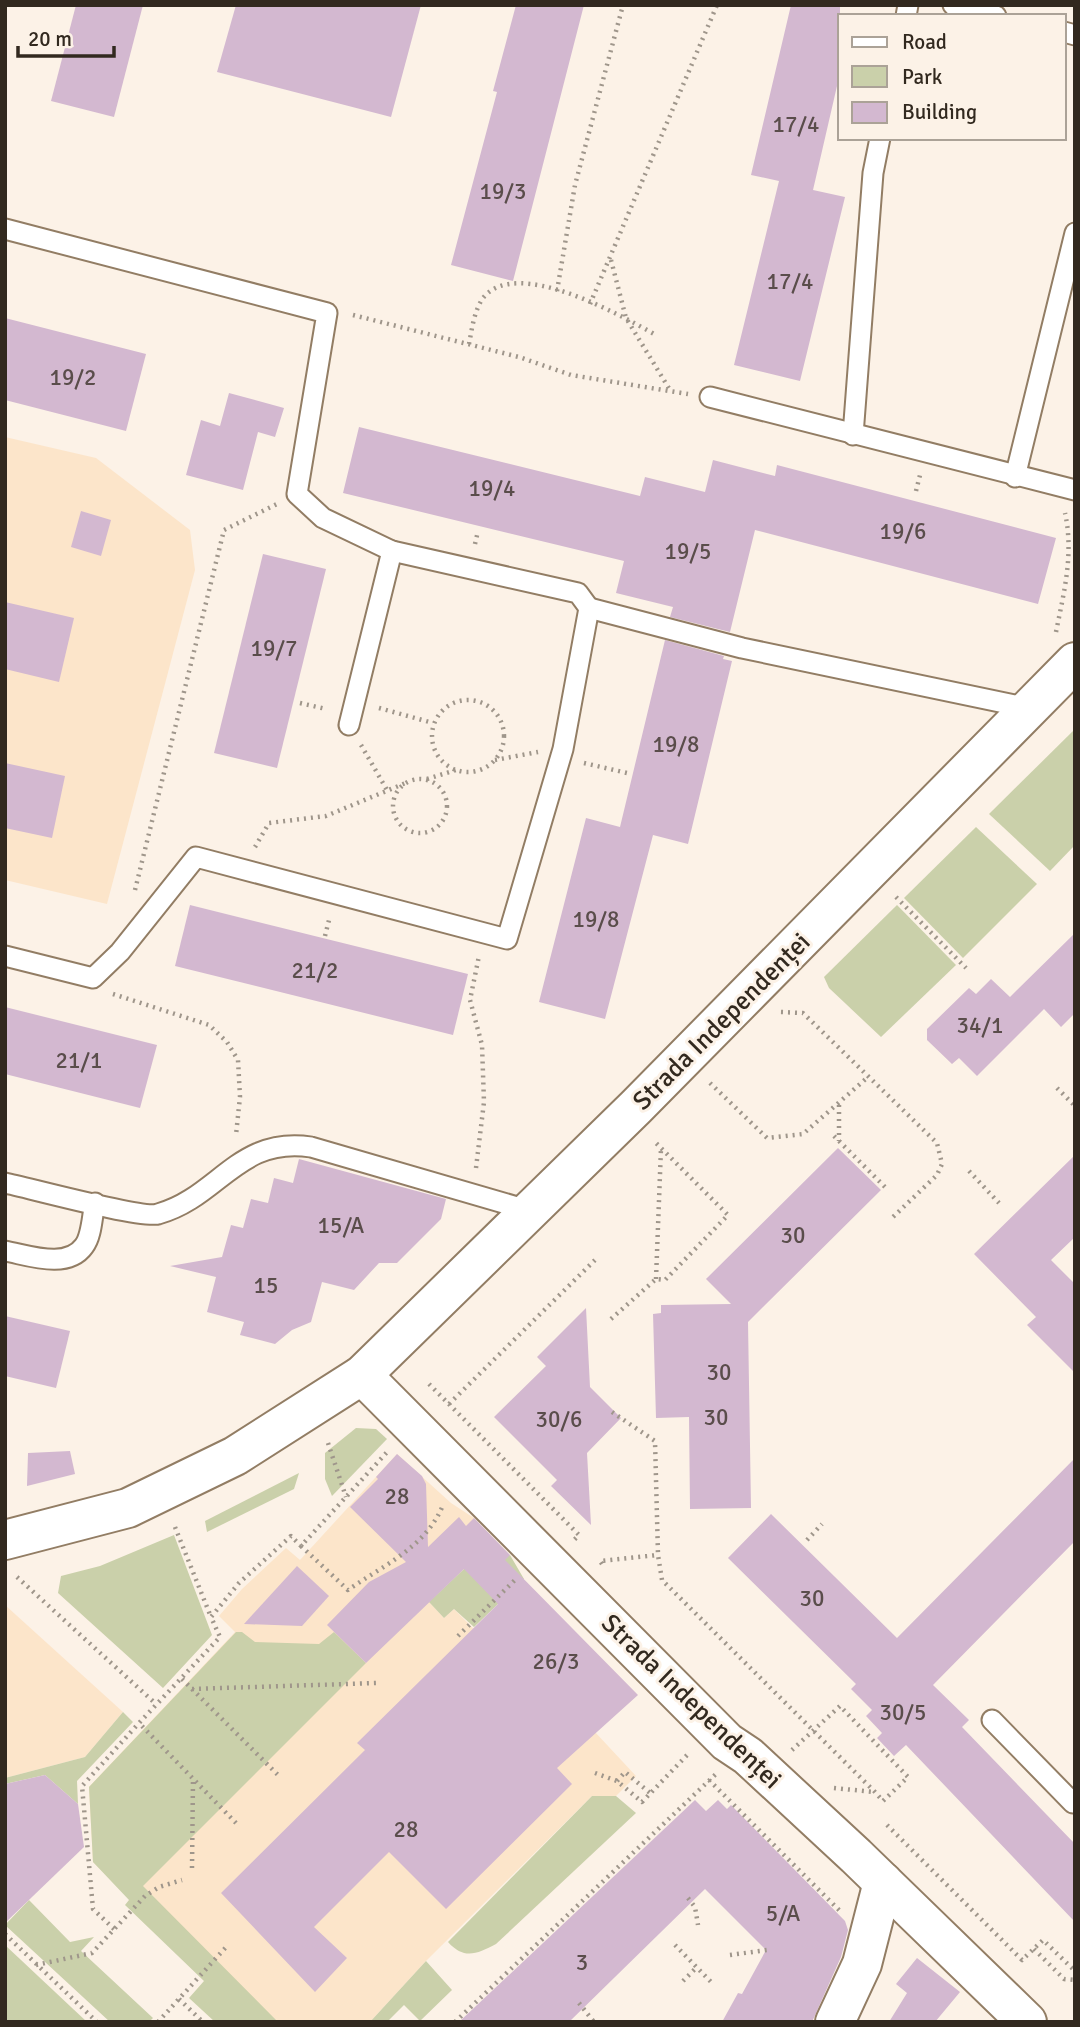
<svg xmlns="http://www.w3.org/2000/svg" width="1080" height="2027" viewBox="0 0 1080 2027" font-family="Signika,sans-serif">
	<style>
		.built { fill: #fce5ca }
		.green { fill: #cad0aa }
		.building { fill: #d3b8d0 }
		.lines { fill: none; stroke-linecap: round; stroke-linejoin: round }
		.service-casing { stroke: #927d64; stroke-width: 23 }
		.minor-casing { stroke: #927d64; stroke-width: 42 }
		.secondary-casing { stroke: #927d64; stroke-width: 42 }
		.path { stroke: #9f968b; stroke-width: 4.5; stroke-dasharray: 2 5; stroke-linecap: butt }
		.service { stroke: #fff; stroke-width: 19 }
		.minor { stroke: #fff; stroke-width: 38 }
		.secondary { stroke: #fff; stroke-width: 38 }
		.labels { text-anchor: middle; stroke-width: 6; stroke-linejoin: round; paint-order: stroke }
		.number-label { font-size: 23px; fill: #5a4d4b }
		.street-label { font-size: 26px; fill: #32291f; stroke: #fcf2e7 }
	</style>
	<rect width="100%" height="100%" fill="#fcf2e7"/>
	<!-- built -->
	<g class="built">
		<polygon points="5,437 96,458 190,530 195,570 107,904 5,880"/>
		<polygon points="397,1454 451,1503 474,1518 464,1569 430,1603 444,1618 454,1609 585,1741 595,1732 636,1776 616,1796 592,1796 426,1961 370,2022 258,2022 93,1862 89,1787 235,1632 219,1616 242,1589 286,1548 300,1560"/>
		<polygon points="5,1605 123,1712 85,1757 5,1778"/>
	</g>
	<!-- green -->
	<g class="green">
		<polygon points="1075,729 1075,845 1050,871 989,814"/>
		<polygon points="976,827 1037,884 963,958 904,898"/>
		<polygon points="897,905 956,965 881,1037 829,988 824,977"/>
		<polygon points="356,1428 376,1429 387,1439 332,1496 325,1479 325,1453"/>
		<polygon points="299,1473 294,1489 207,1532 205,1521"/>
		<polygon points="174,1535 212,1635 163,1688 58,1593 61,1576 100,1566"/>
		<polygon points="510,1555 524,1579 474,1627 454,1609 444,1618 429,1602 464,1569"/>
		<polygon points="236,1632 242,1632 255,1642 319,1644 334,1632 366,1663 143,1886 278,2022 215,2022 189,1998 204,1981 125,1905 129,1900 93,1862 89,1787"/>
		<polygon points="123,1712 133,1722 77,1781 78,1804 45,1775 5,1784 5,1778 85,1757"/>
		<path d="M 592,1796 L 616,1796 L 636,1813 L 496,1944 C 477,1954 464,1960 448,1942 Z"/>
		<polygon points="29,1900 70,1942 94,1937 81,1951 153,2018 149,2022 110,2022 5,1925"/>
		<polygon points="5,1945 87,2022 5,2022"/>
		<polygon points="426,1961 452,1990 420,2021 404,2005 387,2022 370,2022"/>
	</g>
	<!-- building -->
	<g class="building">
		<polygon points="76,5 143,5 114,117 51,101"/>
		<polygon points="236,5 421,5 391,117 217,72"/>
		<polygon points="516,5 584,5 513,281 451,265 497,92 493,91"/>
		<polygon points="791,5 840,5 840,73 813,190 845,197 800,381 734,365 779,181 751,175"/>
		<polygon points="5,318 146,354 126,431 5,400"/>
		<polygon points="229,393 284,408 275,437 258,432 243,490 186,475 201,420 220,426"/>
		<polygon points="359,427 640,496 645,477 705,492 713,460 775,476 777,465 1056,538 1038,604 755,530 730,632 670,617 673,607 616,593 624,561 343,493"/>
		<polygon points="81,511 111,520 101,556 71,547"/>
		<polygon points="263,554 326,569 277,768 214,753"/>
		<polygon points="5,602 74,618 59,682 5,669"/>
		<polygon points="665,640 724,656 723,659 732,661 688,844 653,835 605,1019 539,1002 586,818 620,827"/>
		<polygon points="5,763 65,776 52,838 5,828"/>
		<polygon points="190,905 468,974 453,1035 175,966"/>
		<polygon points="1075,933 1075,1013 1061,1027 1044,1009 977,1076 959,1058 952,1064 927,1040 927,1029 969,988 976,994 991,979 1010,997"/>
		<polygon points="5,1007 157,1045 140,1108 5,1074"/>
		<polygon points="838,1148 881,1190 748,1322 751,1508 690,1509 689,1417 656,1418 653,1314 661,1313 661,1305 731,1304 706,1279"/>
		<polygon points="1075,1155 1075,1237 1051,1260 1075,1284 1075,1373 1027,1325 1036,1317 974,1254"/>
		<polygon points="299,1159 446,1199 441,1219 397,1263 379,1263 354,1290 322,1282 311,1322 292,1330 275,1344 240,1335 244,1322 207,1312 216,1277 170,1266 222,1257 231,1225 243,1228 251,1199 268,1203 274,1178 293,1183"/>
		<polygon points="586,1308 590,1387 621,1418 587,1453 591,1525 551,1486 557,1480 494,1417 546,1366 537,1357"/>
		<polygon points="5,1316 70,1331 56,1388 5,1376"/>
		<polygon points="70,1451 75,1474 27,1486 28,1453"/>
		<polygon points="397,1454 422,1476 426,1484 428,1547 459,1517 466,1526 474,1518 510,1555 505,1560 638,1695 557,1768 572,1784 446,1909 389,1852 314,1927 347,1958 315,1992 221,1893 365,1750 357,1743 498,1604 464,1569 366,1663 327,1625 369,1582 406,1562 350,1507 378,1479 376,1477"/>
		<polygon points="1075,1458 1075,1541 933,1685 969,1720 962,1727 1075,1844 1075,1922 906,1745 894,1756 877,1738 882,1733 866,1716 872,1710 851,1689 856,1684 728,1558 771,1514 897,1638"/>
		<polygon points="297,1566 329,1596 302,1626 244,1624"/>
		<polygon points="45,1775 78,1804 84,1847 5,1923 5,1784"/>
		<polygon points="695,1800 706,1811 718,1800 727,1809 731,1805 845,1921 848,1930 841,1957 812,2022 722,2022 738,1993 742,1994 766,1950 705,1889 569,2022 459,2022"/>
		<polygon points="917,1958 960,1992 935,2022 889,2022 907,1993 896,1984"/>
	</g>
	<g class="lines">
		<!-- service casing -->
		<g class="service-casing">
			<g id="service">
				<polyline points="953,5 996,16"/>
				<polyline points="906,16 908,5"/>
				<polyline points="1064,32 1075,35"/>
				<polyline points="5,229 327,313 297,494 323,518 392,551 578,593 589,608 563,749 507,939 196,857 120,952 93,978 5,956"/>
				<polyline points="710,397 1075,490"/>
				<polyline points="853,435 873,173 880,138"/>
				<polyline points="1015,477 1075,233"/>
				<polyline points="589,608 742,648 1029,708"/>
				<polyline points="349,725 392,551"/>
				<path d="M 5,1183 C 29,1188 143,1219 158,1214 C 219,1197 238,1136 311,1147 L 531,1211"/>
				<path d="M 5,1251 C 28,1255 67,1270 84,1246 C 92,1236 92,1215 95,1203"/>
				<polyline points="992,1720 1073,1803"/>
			</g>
		</g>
		<!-- minor casing -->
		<g class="minor-casing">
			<g id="minor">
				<polyline points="362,1375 727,1742 748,1756 856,1856 1027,2022"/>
				<polyline points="835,2022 862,1964 883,1882"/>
			</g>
		</g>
		<!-- secondary casing -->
		<g class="secondary-casing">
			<polyline id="secondary" points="5,1540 128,1508 235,1456 362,1375 636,1107 1075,662"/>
		</g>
		<!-- path -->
		<g class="path">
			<polyline points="611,260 626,318 670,390"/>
			<polyline points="557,291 575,185 623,5"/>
			<polyline points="590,304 717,5"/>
			<polyline points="353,315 519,357 571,375 688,394"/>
			<path d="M 469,344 C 472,329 474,311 483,298 C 516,256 620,315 656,335"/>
			<polyline points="916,491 920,475"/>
			<polyline points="475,544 478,531"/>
			<path d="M 1056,632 C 1064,592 1074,554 1065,513"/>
			<circle cx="468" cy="736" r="36"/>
			<polyline points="300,703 326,709"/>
			<polyline points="379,708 433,723"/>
			<polyline points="361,745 387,790"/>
			<polyline points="495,760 538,752"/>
			<polyline points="584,763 627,773"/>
			<circle cx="420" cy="806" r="27"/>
			<polyline points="427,779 456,770"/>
			<polyline points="255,847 269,823 326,816 408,782"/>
			<polyline points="135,890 224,530 277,504"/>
			<polyline points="896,897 966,968"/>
			<polyline points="325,936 330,916"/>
			<polyline points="113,994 209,1025 227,1042 238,1060 240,1097 236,1135"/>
			<polyline points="781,1012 803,1013 937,1143 942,1164 937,1175 893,1217"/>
			<polyline points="710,1083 767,1138 803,1134 868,1077"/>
			<polyline points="1057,1088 1075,1106"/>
			<polyline points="839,1105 839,1141"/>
			<polyline points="834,1136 887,1189"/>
			<polyline points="476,1168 484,1102 482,1045 470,1000 479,956"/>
			<polyline points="969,1171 999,1203"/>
			<polyline points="656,1279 661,1148"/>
			<polyline points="611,1319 656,1279 665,1280 728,1215 653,1140"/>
			<polyline points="429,1384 579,1535 573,1541"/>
			<polyline points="449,1404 595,1260"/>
			<polyline points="612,1412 655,1441 658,1555 662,1580 875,1792 883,1801 908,1777 840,1706 792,1750"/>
			<polyline points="328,1443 346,1497"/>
			<polyline points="175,1527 211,1617"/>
			<polyline points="807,1540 822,1524"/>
			<path d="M 301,1546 L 348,1590 C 384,1565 426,1547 443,1505"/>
			<polyline points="602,1564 600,1561 658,1555"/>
			<polyline points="17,1577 156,1704"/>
			<polyline points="458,1636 517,1578"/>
			<polyline points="182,1679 281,1778"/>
			<polyline points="192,1689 377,1683"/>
			<polyline points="595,1773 617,1781 642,1802 690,1752"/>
			<polyline points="709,1780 841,1912"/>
			<polyline points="617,1781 625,1772 650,1793"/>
			<polyline points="834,1788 874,1792"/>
			<polyline points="236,1823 139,1723 220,1637 211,1617 239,1583 291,1536 301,1546 389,1450"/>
			<polyline points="887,1825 1022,1960 1043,1940 1075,1971"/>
			<polyline points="192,1868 193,1780"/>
			<polyline points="688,1898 695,1907 698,1925"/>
			<polyline points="114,1929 93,1909 82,1786 139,1723"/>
			<polyline points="5,1934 97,2022"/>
			<polyline points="675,1945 714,1985"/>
			<polyline points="1034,1949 1064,1979 1075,1980"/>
			<polyline points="730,1955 767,1950"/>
			<polyline points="36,1965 92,1953 145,1896 159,1887 182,1880"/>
			<polyline points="683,1981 697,1967"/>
			<polyline points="179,1999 203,2022"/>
			<polyline points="579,2003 594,2022"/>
			<polyline points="158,2022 227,1946"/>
			<polyline points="455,2022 716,1774"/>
		</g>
		<!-- service -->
		<use href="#service" class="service"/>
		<!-- minor -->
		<use href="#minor" class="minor"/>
		<!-- secondary -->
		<use href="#secondary" class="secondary"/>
	</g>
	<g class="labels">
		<!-- number labels -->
		<g class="number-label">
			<text x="796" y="132">17/4</text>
			<text x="503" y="199">19/3</text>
			<text x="790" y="289">17/4</text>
			<text x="73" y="385">19/2</text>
			<text x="492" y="496">19/4</text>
			<text x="903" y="539">19/6</text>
			<text x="688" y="559">19/5</text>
			<text x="274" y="656">19/7</text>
			<text x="676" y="752">19/8</text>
			<text x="596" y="927">19/8</text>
			<text x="315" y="978">21/2</text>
			<text x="980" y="1033">34/1</text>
			<text x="79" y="1068">21/1</text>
			<text x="341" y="1233">15/A</text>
			<text x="793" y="1243">30</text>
			<text x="266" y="1293">15</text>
			<text x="719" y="1380">30</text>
			<text x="716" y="1425">30</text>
			<text x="559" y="1427">30/6</text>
			<text x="397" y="1504">28</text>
			<text x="812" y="1606">30</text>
			<text x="556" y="1669">26/3</text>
			<text x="903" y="1720">30/5</text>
			<text x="406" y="1837">28</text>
			<text x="783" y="1921">5/A</text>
			<text x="582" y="1970">3</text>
		</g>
		<!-- street labels -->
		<g class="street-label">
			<text transform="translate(721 1021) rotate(-45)" y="9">Strada Independenței</text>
			<text transform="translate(692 1701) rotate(44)" y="9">Strada Independenței</text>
		</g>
	</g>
	<!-- border -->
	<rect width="1080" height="2027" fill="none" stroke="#32291f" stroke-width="14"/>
	<!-- legend -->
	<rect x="838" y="14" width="228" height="126" fill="#fcf2e7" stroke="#aba297" stroke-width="2"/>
	<rect x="852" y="37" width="35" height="10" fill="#ffffff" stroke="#aba297" stroke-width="2"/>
	<text x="902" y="49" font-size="21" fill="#32291f">Road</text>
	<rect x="852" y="66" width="35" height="21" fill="#cad0aa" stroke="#aba297" stroke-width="2"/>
	<text x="902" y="84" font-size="21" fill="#32291f">Park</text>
	<rect x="852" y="102" width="35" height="21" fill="#d3b8d0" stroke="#aba297" stroke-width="2"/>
	<text x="902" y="119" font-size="21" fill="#32291f">Building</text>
	<!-- scale -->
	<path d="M18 46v10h96v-10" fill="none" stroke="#32291f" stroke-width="3.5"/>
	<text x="28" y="46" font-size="21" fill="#32291f" stroke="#fcf2e7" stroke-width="5" paint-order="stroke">20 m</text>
</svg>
